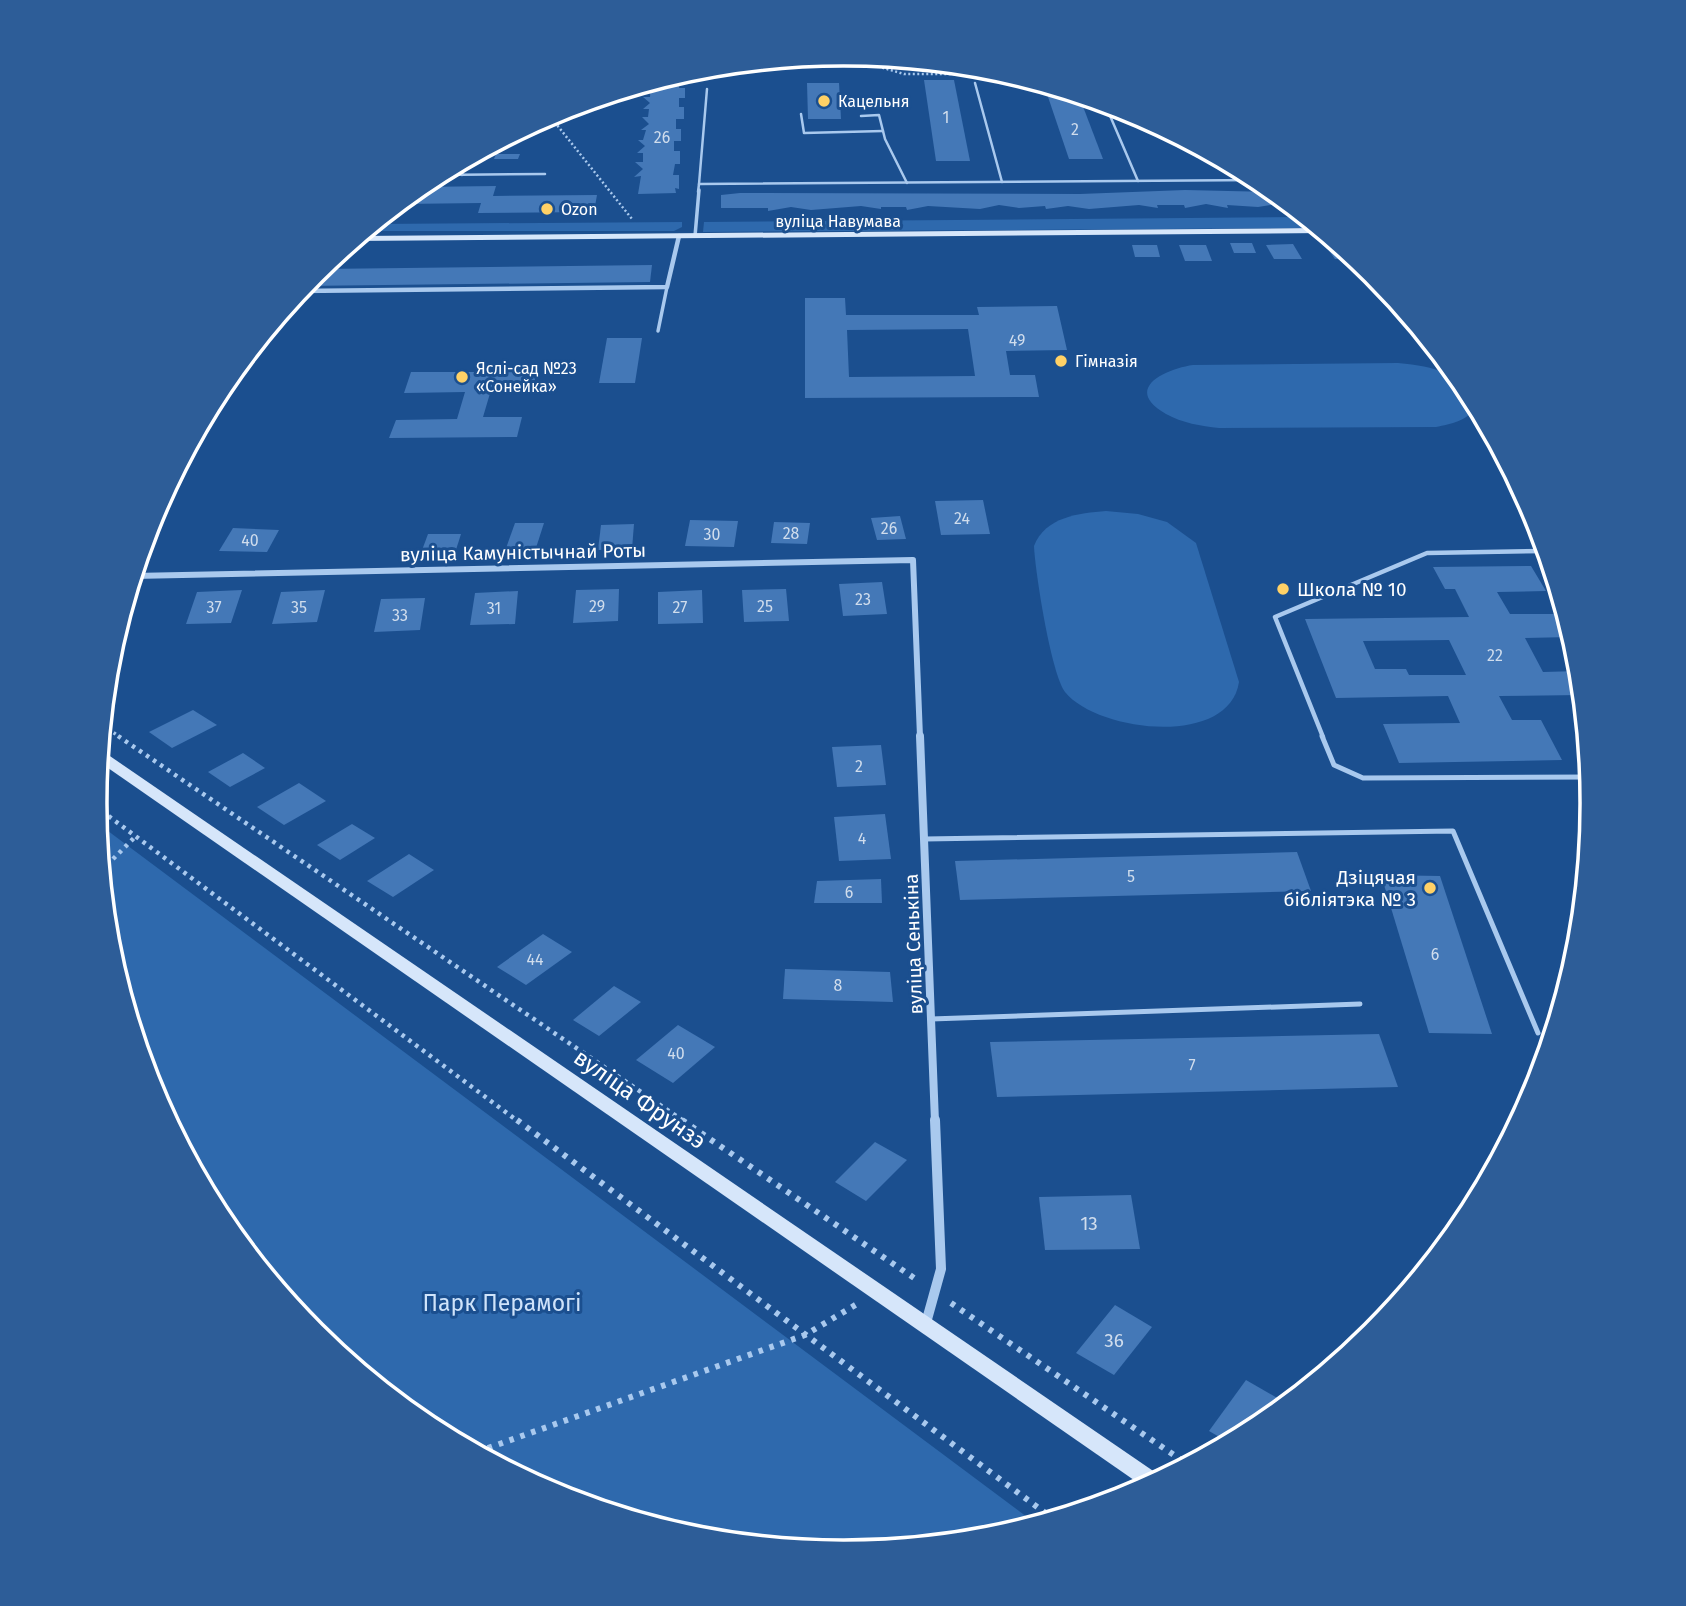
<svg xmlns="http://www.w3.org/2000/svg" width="1686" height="1606" viewBox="0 0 1686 1606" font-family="'Fira Sans',sans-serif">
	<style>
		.green { fill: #2e69ad }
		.building { fill: #4478b7; fill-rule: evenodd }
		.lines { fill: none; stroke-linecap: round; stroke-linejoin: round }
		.path-far3 { stroke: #a9c9ee; stroke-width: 2.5; stroke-dasharray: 2 2.5; stroke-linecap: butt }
		.path-far2 { stroke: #a9c9ee; stroke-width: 3.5; stroke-dasharray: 2.5 4.5; stroke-linecap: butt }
		.path-far1 { stroke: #a9c9ee; stroke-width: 4.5; stroke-dasharray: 3.5 5; stroke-linecap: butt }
		.path { stroke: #a9c9ee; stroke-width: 6; stroke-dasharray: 4.5 7; stroke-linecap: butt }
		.lane-far3 { stroke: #a9c9ee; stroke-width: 2.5 }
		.lane-far2 { stroke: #a9c9ee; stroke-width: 3.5 }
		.lane-far1 { stroke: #a9c9ee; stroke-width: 4.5 }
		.lane { stroke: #a9c9ee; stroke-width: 5 }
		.street-far3 { stroke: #a9c9ee; stroke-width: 4.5 }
		.street-far2 { stroke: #a9c9ee; stroke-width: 6 }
		.street-far1 { stroke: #a9c9ee; stroke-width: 8 }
		.street { stroke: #a9c9ee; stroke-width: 10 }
		.secondary { fill: #d6e6fa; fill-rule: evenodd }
		.poi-dot { fill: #ffd166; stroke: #1b4f8f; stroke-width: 2.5 }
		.labels { text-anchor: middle; stroke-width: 6; stroke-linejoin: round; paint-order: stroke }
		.far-poi-label { font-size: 16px; fill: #fff; stroke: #1b4f8f; text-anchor: start }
		.number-label { font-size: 16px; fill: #d0dded }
		.far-street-label { font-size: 16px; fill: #fff; stroke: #1b4f8f }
		.street-label { font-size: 19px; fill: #fff; stroke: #1b4f8f }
		.poi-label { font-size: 19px; fill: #fff; stroke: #1b4f8f; text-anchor: start }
		.near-number-label { font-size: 19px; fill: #d0dded }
		.near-street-label { font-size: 23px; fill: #fff; stroke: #1b4f8f }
		.near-park-label { font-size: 23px; fill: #cfe3fa; stroke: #1b4f8f }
		.rim { fill: none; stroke: #fff; stroke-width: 3.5 }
	</style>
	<rect width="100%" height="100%" fill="#1b4f8f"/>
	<!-- green -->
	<g class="green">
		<polygon points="1304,217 1316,228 703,232 704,222"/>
		<polygon points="682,222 682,227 674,231 370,231 375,224"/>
		<path d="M 1398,363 C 1437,367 1457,371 1476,406 C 1468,421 1451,424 1436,427 L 1219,428 C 1201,426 1182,423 1166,414 C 1122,389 1165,369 1193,365 Z"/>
		<path d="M 1106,511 L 1138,514 L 1167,522 L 1196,543 L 1239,682 C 1229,748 1097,732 1065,692 C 1051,674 1035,571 1034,546 C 1045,517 1079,513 1106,511 Z"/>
		<polygon points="96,822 1035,1523 989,1537 843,1552 697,1537 556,1495 427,1425 313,1332 220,1219 151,1089 109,949"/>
	</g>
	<!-- building -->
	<g class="building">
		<polygon points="924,80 954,80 970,161 936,161"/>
		<polygon points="651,83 679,83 679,88 685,88 685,98 679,98 679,107 684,107 684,119 676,119 676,129 681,129 681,141 674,141 674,151 680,151 680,164 675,164 673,175 679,175 679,189 675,188 676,193 638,194 641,176 634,177 643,169 635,162 643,162 643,153 637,153 645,146 638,140 643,140 646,130 641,130 649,124 642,117 648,117 649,109 643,109 650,103 643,97 650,97"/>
		<polygon points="807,83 839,83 841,119 808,119"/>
		<polygon points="1044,85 1079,96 1103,159 1069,159"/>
		<polygon points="1189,143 1214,157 1216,158 1196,158"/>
		<polygon points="496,154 520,154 518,159 494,159"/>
		<polygon points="496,186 493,196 597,195 594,212 478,213 481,203 403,204 419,187"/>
		<polygon points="1185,190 1273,192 1290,206 1276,204 1258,207 1227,205 1228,208 1206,204 1185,208 1184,205 1157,205 1158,208 1139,205 1089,209 1068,206 1046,209 1045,206 1019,208 999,205 980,209 928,206 907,210 906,207 881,207 881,209 861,206 811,210 791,207 768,211 768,208 721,208 721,195 740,193 1080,194"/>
		<polygon points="1230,243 1252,243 1256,253 1234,253"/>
		<polygon points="1293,244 1302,259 1274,259 1266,245"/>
		<polygon points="1337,244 1344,250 1354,258 1335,259 1325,245"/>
		<polygon points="1132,245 1157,245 1160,257 1135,257"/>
		<polygon points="1179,245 1206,245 1212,261 1185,261"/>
		<polygon points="652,265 650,282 303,286 320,269"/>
		<path d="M 805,298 L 845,298 L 846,315 L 979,315 L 977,307 L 1057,306 L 1067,350 L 1006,351 L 1010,375 L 1035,375 L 1039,397 L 805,398 ZM 968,329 L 975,376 L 849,377 L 847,330 Z"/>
		<polygon points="607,338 642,338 635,383 599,383"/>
		<polygon points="411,372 537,372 532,390 491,390 483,417 522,417 517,437 389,438 396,420 457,419 465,392 404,393"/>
		<polygon points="983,500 990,534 941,535 935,501"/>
		<polygon points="900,516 906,539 877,540 871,518"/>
		<polygon points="690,520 738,521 734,547 685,546"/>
		<polygon points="774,522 810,523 807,544 771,543"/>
		<polygon points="515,523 544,523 535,551 505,551"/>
		<polygon points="634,524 632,549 598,550 601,525"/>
		<polygon points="233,528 279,530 267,552 219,551"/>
		<polygon points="428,534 461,534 455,553 421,553"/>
		<path d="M 1531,566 L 1546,591 L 1497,592 L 1510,614 L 1564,614 L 1571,637 L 1525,638 L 1543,672 L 1579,671 L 1581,695 L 1499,696 L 1512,720 L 1541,720 L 1562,760 L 1399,763 L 1383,724 L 1460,723 L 1448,696 L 1336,698 L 1305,619 L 1469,617 L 1455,589 L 1445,589 L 1433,567 ZM 1449,640 L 1466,675 L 1409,675 L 1406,669 L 1375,669 L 1363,641 Z"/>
		<polygon points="882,582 887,614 843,616 839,584"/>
		<polygon points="619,589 618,621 573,623 576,590"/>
		<polygon points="786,589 789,621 744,622 742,590"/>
		<polygon points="242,590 231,623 186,624 197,592"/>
		<polygon points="325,590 317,622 272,624 281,592"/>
		<polygon points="702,590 703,623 658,624 658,592"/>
		<polygon points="518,591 515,624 470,625 475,593"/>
		<polygon points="425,598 420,630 374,632 381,599"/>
		<polygon points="193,710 217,725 172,748 149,732"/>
		<polygon points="881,745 886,785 837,787 832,747"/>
		<polygon points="243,753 265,768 230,787 208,772"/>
		<polygon points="299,783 326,801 284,825 257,807"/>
		<polygon points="885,814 891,859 839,861 834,817"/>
		<polygon points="352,824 375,838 340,860 317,845"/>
		<polygon points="1297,852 1311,891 960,900 955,861"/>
		<polygon points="409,854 434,870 393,897 367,881"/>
		<polygon points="1381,875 1440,876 1492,1034 1429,1033"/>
		<polygon points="881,879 882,903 814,903 817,881"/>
		<polygon points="543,934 572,952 526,985 497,967"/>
		<polygon points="785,969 890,972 893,1002 783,999"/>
		<polygon points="614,986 641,1002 599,1036 573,1020"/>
		<polygon points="678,1025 715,1047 673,1083 636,1060"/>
		<polygon points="1379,1034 1398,1087 997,1097 990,1042"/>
		<polygon points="875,1142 907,1160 866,1201 835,1182"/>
		<polygon points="1131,1195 1140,1249 1045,1250 1039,1197"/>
		<polygon points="1115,1305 1152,1327 1114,1375 1076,1353"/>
		<polygon points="1246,1380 1286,1403 1259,1426 1228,1442 1209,1431"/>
	</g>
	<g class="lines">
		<!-- path-far3 -->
		<g class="path-far3">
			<polyline points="839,55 904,74 961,74"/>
			<polyline points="688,71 705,71"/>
			<polyline points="708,71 771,61"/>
			<polyline points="987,73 1004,73"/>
			<polyline points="1080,97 1084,97"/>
			<polyline points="549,115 632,219"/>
			<polyline points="335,256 348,255"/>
		</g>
		<!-- path-far2 -->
		<polyline class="path-far2" points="102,725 120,737"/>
		<!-- path-far1 -->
		<g class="path-far1">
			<polyline points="118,736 685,1122"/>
			<polyline points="95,806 519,1122"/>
			<polyline points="101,871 135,837"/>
		</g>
		<!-- path -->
		<g class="path">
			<polyline points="517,1120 1052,1518"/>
			<polyline points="682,1120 917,1280"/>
			<polyline points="951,1303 1187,1464"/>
			<polyline points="477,1452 805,1335 857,1304"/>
		</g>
		<!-- lane-far3 -->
		<g class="lane-far3">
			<polyline points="975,83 1002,182"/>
			<polyline points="1105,104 1138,181"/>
			<polyline points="801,114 804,133 883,131"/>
			<polyline points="861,116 879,115 885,139 907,183"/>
			<polyline points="437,175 545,174"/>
			<polyline points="462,175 467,159"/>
			<polyline points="699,184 707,89"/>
			<polyline points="698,192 699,184 1259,180"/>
		</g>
		<!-- lane-far2 -->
		<g class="lane-far2">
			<polyline points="695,236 699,190"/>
			<polyline points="658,331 667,287"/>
		</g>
		<!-- lane-far1 -->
		<polyline class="lane-far1" points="1323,737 1275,617 1427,553 1545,551"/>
		<!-- lane -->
		<g class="lane">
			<polyline points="1322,736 1334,765 1363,778 1589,777"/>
			<polyline points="925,839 1453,831 1538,1033"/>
			<polyline points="931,1019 1360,1004"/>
		</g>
		<!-- street-far3 -->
		<polyline class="street-far3" points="299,291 667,287 679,236"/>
		<!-- street-far2 -->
		<polyline class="street-far2" points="133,576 913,560 920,737"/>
		<!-- street-far1 -->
		<polyline class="street-far1" points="920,736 935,1122"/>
		<!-- street -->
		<polyline class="street" points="926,1323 941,1269 935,1120"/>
		<!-- secondary -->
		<g class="secondary">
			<polygon points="1317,228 1323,233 353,241 359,236"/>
			<polygon points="99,751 104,752 1162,1477 1144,1487 98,761"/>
		</g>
	</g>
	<!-- markers -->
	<g class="poi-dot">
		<circle cx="824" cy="101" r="7"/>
		<circle cx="547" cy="209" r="7"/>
		<circle cx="1061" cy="361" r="7"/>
		<circle cx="462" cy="377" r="7"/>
		<circle cx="1283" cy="589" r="7"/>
		<circle cx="1430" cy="888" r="7"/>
	</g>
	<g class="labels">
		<!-- far-poi labels -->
		<g class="far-poi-label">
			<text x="838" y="107">Кацельня</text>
			<text x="561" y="215">Ozon</text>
			<text x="1075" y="367">Гімназія</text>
			<text x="476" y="374">Яслі-сад №23<tspan x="476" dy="18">«Сонейка»</tspan></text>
		</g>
		<!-- number labels -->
		<g class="number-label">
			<text x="946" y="123">1</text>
			<text x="1075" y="135">2</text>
			<text x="662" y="143">26</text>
			<text x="1017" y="346">49</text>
			<text x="962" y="524">24</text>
			<text x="889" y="534">26</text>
			<text x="791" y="539">28</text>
			<text x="712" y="540">30</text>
			<text x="250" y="546">40</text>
			<text x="863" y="605">23</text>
			<text x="597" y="612">29</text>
			<text x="765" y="612">25</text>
			<text x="214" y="613">37</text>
			<text x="299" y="613">35</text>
			<text x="680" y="613">27</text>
			<text x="494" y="614">31</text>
			<text x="400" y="621">33</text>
			<text x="1495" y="661">22</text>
			<text x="859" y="772">2</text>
			<text x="862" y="844">4</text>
			<text x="1131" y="882">5</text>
			<text x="849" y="898">6</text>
			<text x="1435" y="960">6</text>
			<text x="535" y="965">44</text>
			<text x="838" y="991">8</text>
			<text x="676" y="1059">40</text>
			<text x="1192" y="1071">7</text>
		</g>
		<!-- far-street labels -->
		<g class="far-street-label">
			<text x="838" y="227">вуліца Навумава</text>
		</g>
		<!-- street labels -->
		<g class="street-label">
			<text transform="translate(523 552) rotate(-1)" y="7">вуліца Камуністычнай Роты</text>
			<text transform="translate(913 944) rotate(-92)" y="7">вуліца Сенькіна</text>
		</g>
		<!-- poi labels -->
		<g class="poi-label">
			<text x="1297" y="596">Школа № 10</text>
			<text x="1416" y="884" text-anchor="end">Дзіцячая<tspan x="1416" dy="22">бібліятэка № 3</tspan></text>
		</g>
		<!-- near-number labels -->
		<g class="near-number-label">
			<text x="1089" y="1230">13</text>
			<text x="1114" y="1347">36</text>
		</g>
		<!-- near-street labels -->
		<g class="near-street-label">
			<text transform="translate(640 1099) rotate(35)" y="8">вуліца Фрунзэ</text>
		</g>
		<!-- near-park labels -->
		<g class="near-park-label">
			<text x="502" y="1311">Парк Перамогі</text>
		</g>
	</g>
	<!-- crop -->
	<path d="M0 0H1686V1606H0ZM843 66H844A736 736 0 0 1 1580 802V804A736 736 0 0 1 844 1540H843A736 736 0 0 1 107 804V802A736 736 0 0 1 843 66Z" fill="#2d5d98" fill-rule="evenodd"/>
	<path class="rim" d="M843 66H844A736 736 0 0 1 1580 802V804A736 736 0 0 1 844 1540H843A736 736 0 0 1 107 804V802A736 736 0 0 1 843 66Z"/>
</svg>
